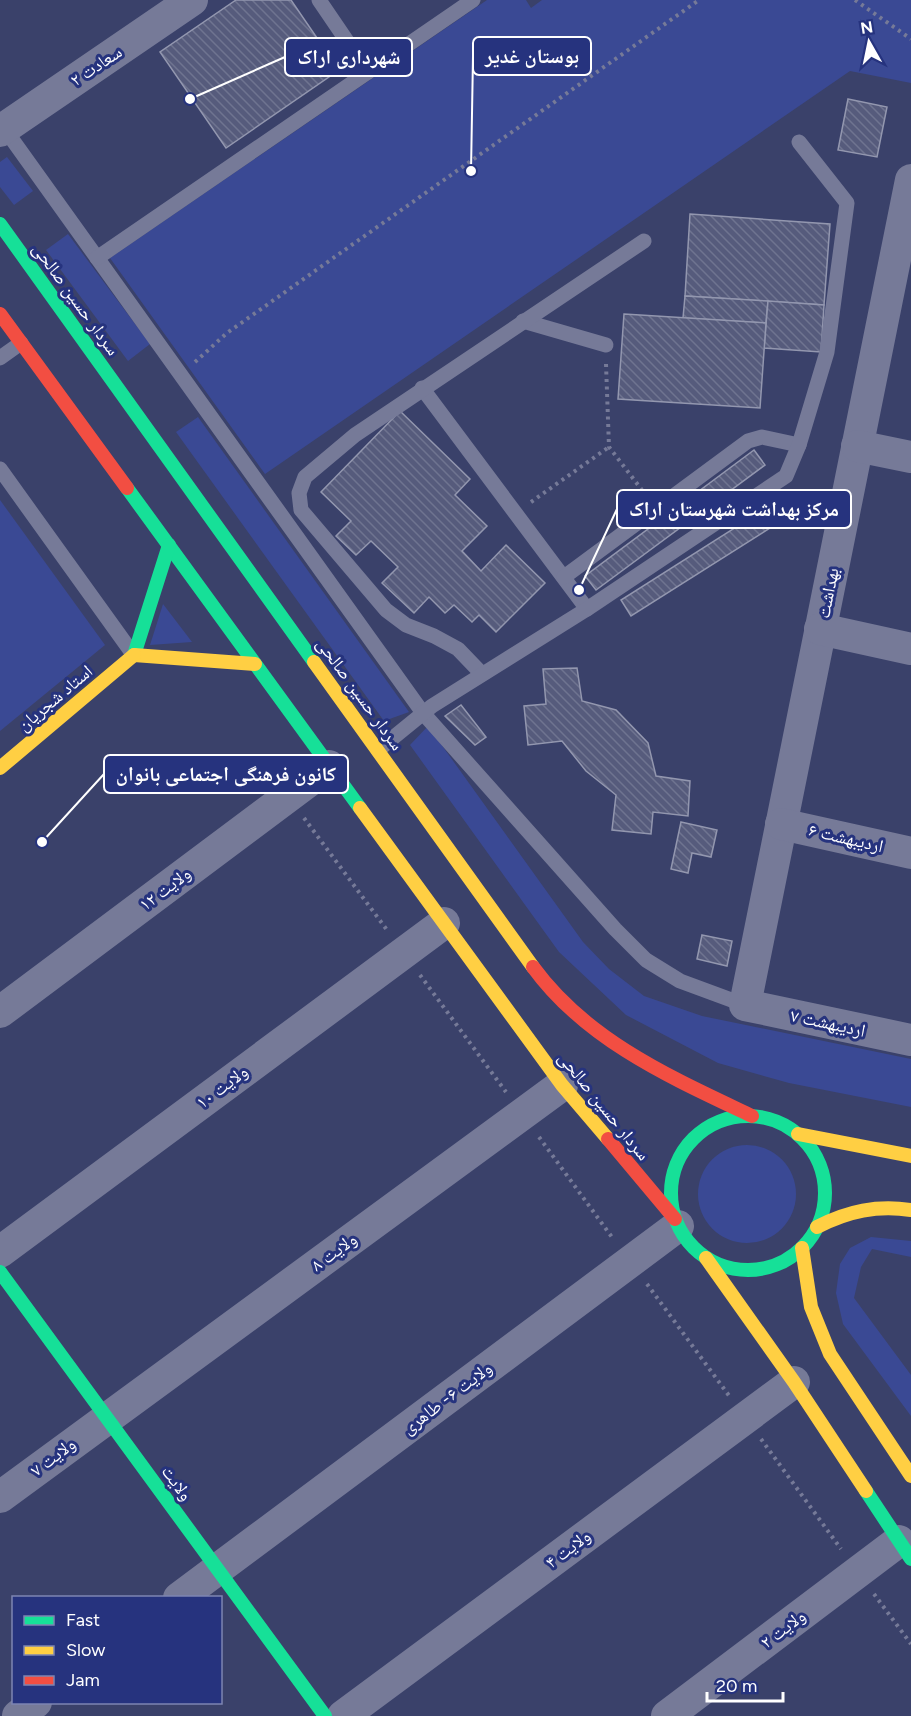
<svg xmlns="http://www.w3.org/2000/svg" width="911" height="1716" viewBox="0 0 911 1716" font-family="Figtree,'Noto Naskh Arabic',sans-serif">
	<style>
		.green { fill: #3a4994 }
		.building { fill: url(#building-back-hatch); stroke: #9397af; stroke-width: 1.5 }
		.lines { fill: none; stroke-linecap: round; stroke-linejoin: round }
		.path { stroke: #767a98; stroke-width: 4; stroke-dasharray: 3 4.5; stroke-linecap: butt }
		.lane { stroke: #767a98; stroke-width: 15 }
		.street { stroke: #767a98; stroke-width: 32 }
		.fast { stroke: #16e098; stroke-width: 14 }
		.slow { stroke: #ffcf43; stroke-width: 14 }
		.jam { stroke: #f24e42; stroke-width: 14 }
		.labels { text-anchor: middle; stroke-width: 6; stroke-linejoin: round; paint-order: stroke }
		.street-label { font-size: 18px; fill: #fff; stroke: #26337e }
		.leader { fill: none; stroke: #fff; stroke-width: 2 }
		.callout-dot { fill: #fff; stroke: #26337e; stroke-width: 2 }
		.callout { fill: #26337e; stroke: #fff; stroke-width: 2 }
		.callout-label { font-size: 20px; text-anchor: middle; font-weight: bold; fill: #fff }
	</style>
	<defs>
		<pattern id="building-back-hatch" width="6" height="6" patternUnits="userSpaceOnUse" patternTransform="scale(1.5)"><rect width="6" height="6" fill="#565b7c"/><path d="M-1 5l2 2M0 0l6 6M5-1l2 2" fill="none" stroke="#6f7490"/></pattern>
	</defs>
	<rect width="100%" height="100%" fill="#3a416a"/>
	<!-- green -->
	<g class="green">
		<polygon points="487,0 526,0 531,8 542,0 911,0 911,83 850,71 265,474 110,258"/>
		<polygon points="7,157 33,191 14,205 0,187 0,162"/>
		<polygon points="68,234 150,344 128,361 46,250"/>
		<polygon points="198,417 409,712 384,721 176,432"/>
		<polygon points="0,500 105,645 0,731"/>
		<polygon points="163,604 192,642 150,645"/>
		<polygon points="428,726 583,942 609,969 644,996 702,1016 911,1059 911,1107 789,1083 718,1063 626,1015 559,952 410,745"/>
		<circle cx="747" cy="1194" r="49"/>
		<polygon points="871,1237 911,1241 911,1257 872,1249 861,1267 854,1298 911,1375 911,1416 843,1324 836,1293 840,1264 850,1248"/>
	</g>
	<!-- building -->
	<g class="building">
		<polygon points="236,0 291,0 339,70 226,148 160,52"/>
		<polygon points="848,99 887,107 877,157 838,150"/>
		<polygon points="690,214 830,224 824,305 685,296"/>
		<polygon points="685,296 768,301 766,323 683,318"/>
		<polygon points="768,301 824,305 821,352 764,348"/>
		<polygon points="624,314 766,323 760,408 618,399"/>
		<polygon points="400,411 470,479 455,495 487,526 462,551 481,571 506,545 545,583 496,632 479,615 472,622 454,605 445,613 429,597 414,613 382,583 398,567 371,541 356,555 336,536 351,521 321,492"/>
		<polygon points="754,450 765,465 596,590 585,576"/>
		<polygon points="771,505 781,521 631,616 621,600"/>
		<polygon points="577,668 582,701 616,710 648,743 656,776 690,781 688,816 653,812 651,834 612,830 616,795 586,771 562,741 528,745 524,706 546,704 543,669"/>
		<polygon points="461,705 486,737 475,745 445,716"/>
		<polygon points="681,822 717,830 711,857 692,853 688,873 671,869"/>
		<polygon points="702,935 732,941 727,966 697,959"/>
	</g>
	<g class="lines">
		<!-- path -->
		<g class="path">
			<polyline points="855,0 911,39"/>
			<polyline points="195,362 227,333 699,0"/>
			<polyline points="606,364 609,447 645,494"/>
			<polyline points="531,502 609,447"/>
			<polyline points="304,818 387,930"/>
			<polyline points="420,975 506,1092"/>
			<polyline points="539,1137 614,1240"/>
			<polyline points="647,1284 730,1397"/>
			<polyline points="761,1439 841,1549"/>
			<polyline points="874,1594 911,1644"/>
		</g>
		<!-- lane -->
		<g class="lane">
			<polyline points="319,0 368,72"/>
			<polyline points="4,128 423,713 615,929 646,960 680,981 745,1005"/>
			<polyline points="97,258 473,0"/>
			<polyline points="523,321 606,345"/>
			<polyline points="0,358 21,343"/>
			<polyline points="422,388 587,609"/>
			<polyline points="0,469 133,654"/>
			<polyline points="564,577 748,441 762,437 799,445"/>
			<polyline points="482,674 458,649 434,636 406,625 386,610 301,510 299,493 305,477 355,435 644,241"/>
			<polyline points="378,750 432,706 587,609 786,476 799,445 827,352 847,203 799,142"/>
		</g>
		<!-- street -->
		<g class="street">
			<polyline points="0,131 192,0"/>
			<polyline points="911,180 745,1005 911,1040"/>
			<polyline points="857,446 911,457"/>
			<polyline points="820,629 911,649"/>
			<polyline points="781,824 911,853"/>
			<polyline points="0,1012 329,766"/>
			<polyline points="0,1252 444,923"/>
			<polyline points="0,1497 562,1085"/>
			<polyline points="179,1598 678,1226"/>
			<polyline points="18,1716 36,1702"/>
			<polyline points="343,1716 794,1382"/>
			<polyline points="667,1716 899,1541"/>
		</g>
		<!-- fast -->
		<g class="fast">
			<polyline points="0,224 314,662"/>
			<polyline points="127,488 360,808"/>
			<polyline points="134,655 169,545"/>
			<circle cx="748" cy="1193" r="77"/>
			<polyline points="0,1272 325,1716"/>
			<polyline points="866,1491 911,1559"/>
		</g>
		<!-- slow -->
		<g class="slow">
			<polyline points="134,655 255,664"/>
			<polyline points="314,662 533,967"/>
			<polyline points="0,768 134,655"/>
			<polyline points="360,808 562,1085 608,1139"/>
			<polyline points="798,1134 911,1156"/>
			<path d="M 817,1227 C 848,1211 877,1205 911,1210"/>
			<polyline points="802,1248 811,1307 830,1354 911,1476"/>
			<polyline points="706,1258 794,1382 866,1491"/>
		</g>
		<!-- jam -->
		<g class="jam">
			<polyline points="0,314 127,488"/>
			<path d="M 533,967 C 587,1041 672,1078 752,1116"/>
			<polyline points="608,1139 675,1219"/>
		</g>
	</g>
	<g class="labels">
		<!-- street labels -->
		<g class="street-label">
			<text transform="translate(96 66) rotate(-34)" y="6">سعادت ۲</text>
			<text transform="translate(76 299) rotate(54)" y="6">سردار حسین صالحی</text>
			<text transform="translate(828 593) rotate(-79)" y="6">بهداشت</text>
			<text transform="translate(360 694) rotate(54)" y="6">سردار حسین صالحی</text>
			<text transform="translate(55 698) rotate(-40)" y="6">استاد شجریان</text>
			<text transform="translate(846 838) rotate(13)" y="6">اردیبهشت ۶</text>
			<text transform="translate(165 889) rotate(-37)" y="6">ولایت ۱۲</text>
			<text transform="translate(828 1023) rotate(12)" y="6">اردیبهشت ۷</text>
			<text transform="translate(222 1087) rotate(-37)" y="6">ولایت ۱۰</text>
			<text transform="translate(604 1106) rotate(51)" y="6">سردار حسین صالحی</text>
			<text transform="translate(334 1252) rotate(-36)" y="6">ولایت ۸</text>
			<text transform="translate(447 1398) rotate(-37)" y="6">ولایت ۶- طاهری</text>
			<text transform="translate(53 1457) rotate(-37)" y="6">ولایت ۷</text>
			<text transform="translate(177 1483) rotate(54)" y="6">ولایت</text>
			<text transform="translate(568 1549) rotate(-37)" y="6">ولایت ۴</text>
			<text transform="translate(783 1629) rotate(-37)" y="6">ولایت ۲</text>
		</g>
	</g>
	<!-- callouts -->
	<path class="leader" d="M471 171L473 56M190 99L285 57M579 590L617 509M42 842L104 774"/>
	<g class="callout-dot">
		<circle cx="471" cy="171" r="6"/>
		<circle cx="190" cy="99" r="6"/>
		<circle cx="579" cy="590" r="6"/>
		<circle cx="42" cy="842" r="6"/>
	</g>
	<g class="callout">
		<rect x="473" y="37" width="118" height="38" rx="6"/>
		<rect x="285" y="38" width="127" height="38" rx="6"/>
		<rect x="617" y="490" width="234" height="38" rx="6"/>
		<rect x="104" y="755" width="244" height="38" rx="6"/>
	</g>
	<g class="callout-label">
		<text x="532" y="63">بوستان غدیر</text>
		<text x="349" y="64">شهرداری اراک</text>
		<text x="734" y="516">مرکز بهداشت شهرستان اراک</text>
		<text x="226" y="781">کانون فرهنگی اجتماعی بانوان</text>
	</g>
	<!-- legend -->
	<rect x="12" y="1596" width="210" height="108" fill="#26337e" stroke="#7d85b2" stroke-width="1.5"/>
	<rect x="24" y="1616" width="30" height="9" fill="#16e098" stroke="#7d85b2" stroke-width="1.5"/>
	<text x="66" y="1626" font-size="18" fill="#ffffff">Fast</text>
	<rect x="24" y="1646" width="30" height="9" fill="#ffcf43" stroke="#7d85b2" stroke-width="1.5"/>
	<text x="66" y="1656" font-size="18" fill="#ffffff">Slow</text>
	<rect x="24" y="1676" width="30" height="9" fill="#f24e42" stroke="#7d85b2" stroke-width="1.5"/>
	<text x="66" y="1686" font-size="18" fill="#ffffff">Jam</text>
	<!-- north arrow -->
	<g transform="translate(869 42) rotate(351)" stroke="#26337e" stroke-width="4.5" paint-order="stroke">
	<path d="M0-4.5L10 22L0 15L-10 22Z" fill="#ffffff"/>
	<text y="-9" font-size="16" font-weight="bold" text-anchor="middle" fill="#ffffff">N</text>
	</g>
	<!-- scale -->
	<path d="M707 1692v9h76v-9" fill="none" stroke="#ffffff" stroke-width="3"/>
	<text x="716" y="1692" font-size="18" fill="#ffffff" stroke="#26337e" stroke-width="4.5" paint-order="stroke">20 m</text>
</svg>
